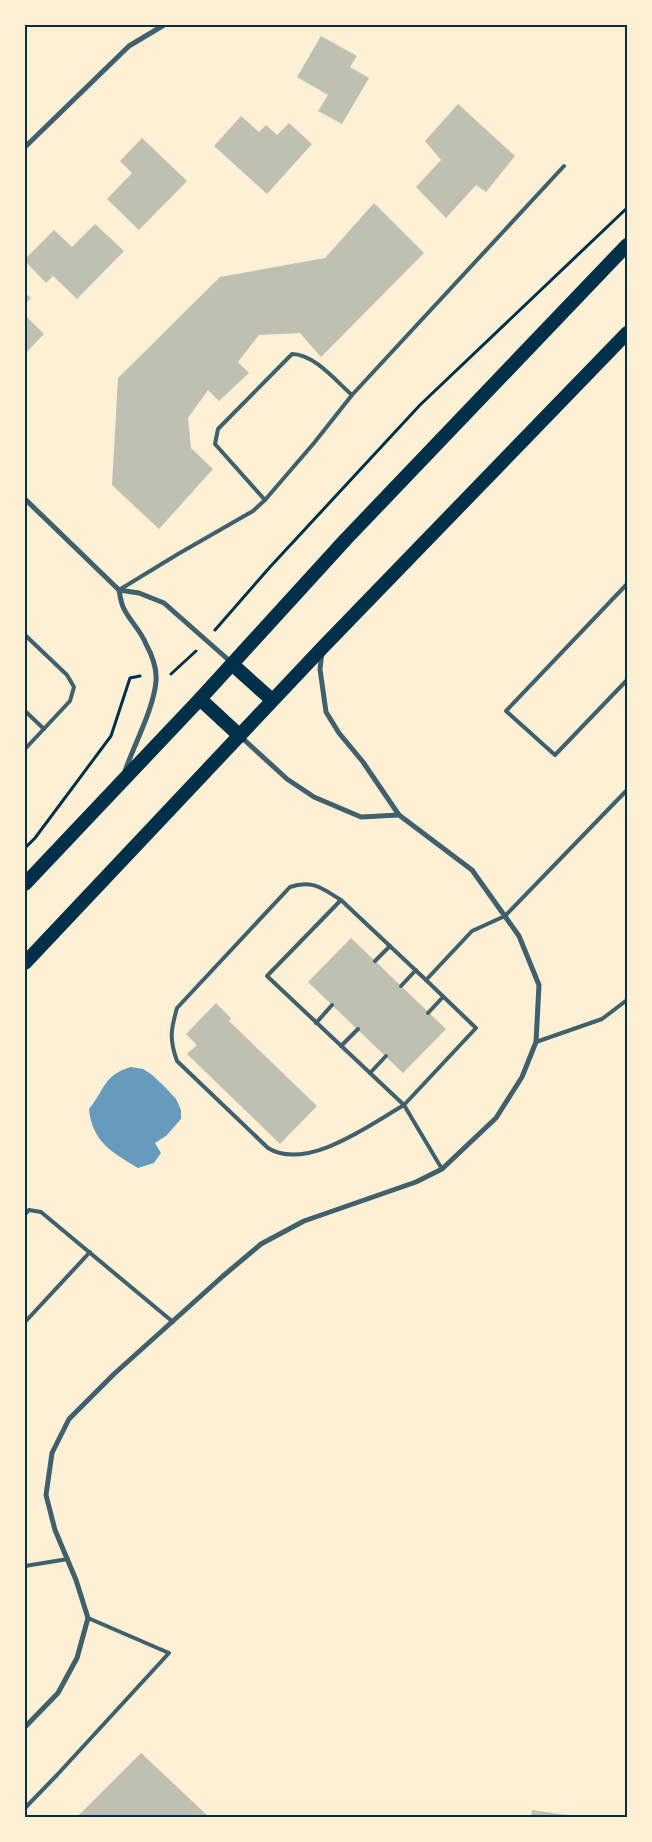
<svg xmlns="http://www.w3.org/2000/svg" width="652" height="1842" viewBox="0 0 652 1842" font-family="'Exo 2',sans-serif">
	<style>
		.water { fill: #669bbc }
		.building { fill: #bec0b2 }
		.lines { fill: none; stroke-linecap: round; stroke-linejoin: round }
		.path { stroke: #003049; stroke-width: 3 }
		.service { stroke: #3f606c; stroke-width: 4 }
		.minor { stroke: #3f606c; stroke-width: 5 }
		.trunk { stroke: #003049; stroke-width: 14 }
		.neatline { fill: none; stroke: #003049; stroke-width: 2 }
	</style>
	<rect width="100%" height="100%" fill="#fdf0d5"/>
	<!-- water -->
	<path class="water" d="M 131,1067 L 143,1069 L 151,1074 L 164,1086 L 176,1099 L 181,1110 L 181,1119 L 166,1136 L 155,1143 L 161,1153 L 154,1163 L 138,1168 C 113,1153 92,1142 89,1109 C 105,1090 103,1075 131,1067 Z"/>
	<!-- building -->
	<g class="building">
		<polygon points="321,36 357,56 350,67 369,78 342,124 318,111 328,95 297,77"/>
		<polygon points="458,104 515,156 486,192 476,185 446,218 416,187 441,160 425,141"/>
		<polygon points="241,116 259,132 266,125 277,135 289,123 312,144 267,194 214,146"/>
		<polygon points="142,138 187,181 139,230 107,199 132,173 120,161"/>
		<polygon points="374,203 424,253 321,357 300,333 259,335 238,362 249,373 219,401 208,390 188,418 191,448 213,469 159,529 112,485 118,378 220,277 325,258"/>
		<polygon points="95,224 124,251 77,299 53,276 46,283 25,261 25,259 54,230 72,247"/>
		<polygon points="25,293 31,298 25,304"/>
		<polygon points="25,315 44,334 25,354"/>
		<polygon points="351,938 446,1029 403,1073 308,982"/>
		<polygon points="216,1003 231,1018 229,1021 317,1106 280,1144 187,1054 197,1045 186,1034"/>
		<polygon points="141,1753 209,1817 77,1817"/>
		<polygon points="532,1810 574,1816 574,1817 531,1817"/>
	</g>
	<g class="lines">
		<!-- path -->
		<g class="path">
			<polyline points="215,630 270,567 420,405 627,208"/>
			<polyline points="171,674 196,651"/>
			<polyline points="25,848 35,838 111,736 130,678 140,676"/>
		</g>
		<!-- service -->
		<g class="service">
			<path d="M 265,500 L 215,444 L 218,429 L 292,354 C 314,354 336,381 352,395"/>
			<polyline points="627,584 506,711 555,755 627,680"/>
			<polyline points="119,590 178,554 253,511 265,500 314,443 352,395 564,166"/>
			<polyline points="25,635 67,675 74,687 70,701 25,749"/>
			<polyline points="25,711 44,729"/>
			<path d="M 341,900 C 323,889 312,879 290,887 L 177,1008 C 171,1029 169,1039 177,1061 L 268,1148 C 307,1172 371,1124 404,1105 L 267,976 L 341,900 L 426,980"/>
			<polyline points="375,961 390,946"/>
			<polyline points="401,986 416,970"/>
			<polyline points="428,1013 443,997"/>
			<polyline points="316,1023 332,1005"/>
			<polyline points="536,1042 602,1019 627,1000"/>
			<polyline points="341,1046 358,1029"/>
			<polyline points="370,1073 386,1056"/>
			<polyline points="442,1169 404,1105 476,1028 426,980 472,931 505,916 627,790"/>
			<polyline points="25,1214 29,1210 41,1212 173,1322"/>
			<polyline points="25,1322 90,1252"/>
			<polyline points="25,1566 68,1559"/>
			<polyline points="25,1808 57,1775 169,1653 88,1618"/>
		</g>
		<!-- minor -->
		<g class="minor">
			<polyline points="25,147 129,46 164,25"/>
			<polyline points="25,499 119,590"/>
			<polyline points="240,736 287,779 314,797 361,817 399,815 363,762 339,733 326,712 320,669 322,652"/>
			<path d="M 125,771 C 134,745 154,708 156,681 C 157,668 152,655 146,644 C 141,631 130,621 124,609 C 121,603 120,596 119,590 L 139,593 L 164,603 L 232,663"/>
			<polyline points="25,1727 58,1693 77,1658 88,1618 76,1580 55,1530 46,1495 52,1453 69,1419 114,1374 223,1276 261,1244 304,1221 416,1182 442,1169 496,1118 522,1077 536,1042 539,985 519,936 472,870 399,815"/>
		</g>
		<!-- trunk -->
		<g class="trunk">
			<polyline points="232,664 272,700"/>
			<polyline points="200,699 240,736"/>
			<polyline points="25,884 200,699 346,539 627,245"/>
			<polyline points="25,963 323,647 627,333"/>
		</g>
	</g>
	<!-- border -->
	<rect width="652" height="1842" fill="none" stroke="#fdf0d5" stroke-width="52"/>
	<rect x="26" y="26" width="600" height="1790" class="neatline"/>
</svg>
